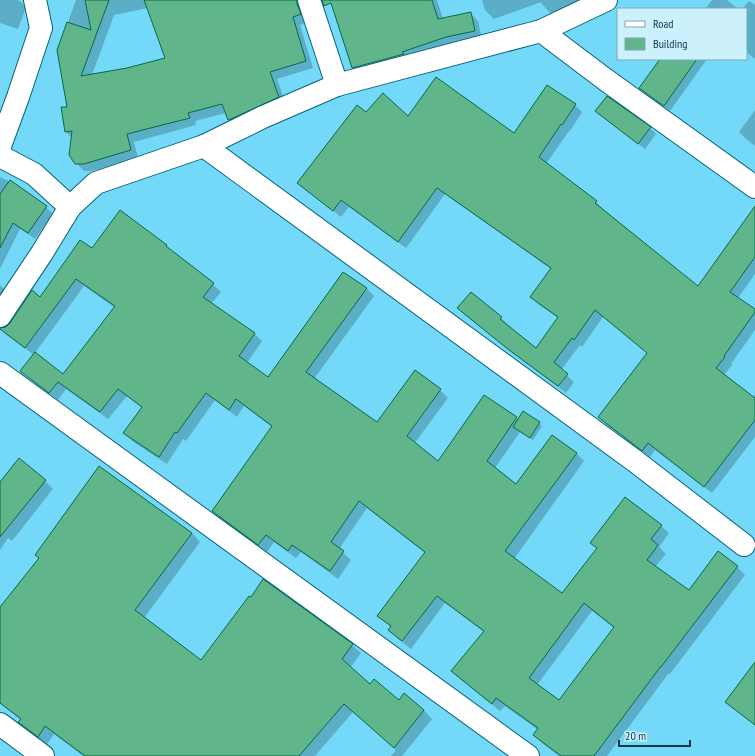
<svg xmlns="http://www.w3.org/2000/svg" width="755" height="756" viewBox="0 0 755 756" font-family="'PT Sans Narrow',sans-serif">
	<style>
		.shadow { fill: #0003; fill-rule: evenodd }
		.building { fill: #61b58b; stroke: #046c47; fill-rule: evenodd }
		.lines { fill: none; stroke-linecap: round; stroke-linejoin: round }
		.minor-casing { stroke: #056379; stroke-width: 24 }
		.minor { stroke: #fff; stroke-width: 22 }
	</style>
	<rect width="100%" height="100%" fill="#74d9f8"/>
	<!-- shadow -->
	<g class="shadow">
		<polygon points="0,0 16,0 20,1 26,7 18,29 0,23"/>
		<path d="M 76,0 L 301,0 L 308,22 L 300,25 L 313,68 L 277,79 L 286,104 L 236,127 L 229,119 L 226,113 L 195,121 L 196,125 L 134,142 L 138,158 L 92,171 L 84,171 L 76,163 L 72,138 L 66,132 L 62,108 L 68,107 L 58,50 ZM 148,8 L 166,58 L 127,69 L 92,75 L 114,15 Z"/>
		<polygon points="340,0 437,0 443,19 470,13 478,21 482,39 360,76 352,68"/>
		<polygon points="482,0 594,0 594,1 550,13 542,4 541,2 494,19 485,10"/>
		<polygon points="712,0 727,0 738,9 705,9"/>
		<polygon points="749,1 755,5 755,59 746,52 746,9 742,9"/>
		<polygon points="661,59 707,59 670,111 647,94 640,88"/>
		<polygon points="575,105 582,112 570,131 569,131 546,164 596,202 603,209 602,210 698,287 755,215 755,274 738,298 755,310 755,330 731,364 732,365 724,375 753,397 755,394 755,437 712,493 655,450 650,457 606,424 599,416 648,353 603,317 582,347 580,345 561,370 574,382 566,393 518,357 466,315 459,308 501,318 508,325 508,326 536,349 558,318 538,304 531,296 551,269 445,194 406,248 349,207 341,217 306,190 298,183 367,113 408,117 514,135"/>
		<polygon points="755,110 755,146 745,138 739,132"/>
		<polygon points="597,111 650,128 656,134 645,149 603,117"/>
		<polygon points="0,177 13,183 46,207 53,214 35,239 20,229 0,269"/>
		<path d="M 166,246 L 172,252 L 213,284 L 221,292 L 211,304 L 255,334 L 262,341 L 247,363 L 268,378 L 366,288 L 374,296 L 314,379 L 377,423 L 415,372 L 440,390 L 448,398 L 414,444 L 438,463 L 485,396 L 518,420 L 539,423 L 542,426 L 533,440 L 520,432 L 495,468 L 516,486 L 576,453 L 584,461 L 514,559 L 562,594 L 598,549 L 591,542 L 661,526 L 669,533 L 659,547 L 666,554 L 655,567 L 689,592 L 737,567 L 745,575 L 670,674 L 669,673 L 607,756 L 559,756 L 542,743 L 534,735 L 538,730 L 505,706 L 500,711 L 460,679 L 453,671 L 484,632 L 445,603 L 411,649 L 397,638 L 389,630 L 391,627 L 378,616 L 425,553 L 367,508 L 339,549 L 351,560 L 338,579 L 301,552 L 296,558 L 274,542 L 267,552 L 221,519 L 213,511 L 272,427 L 244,406 L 237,417 L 215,400 L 186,441 L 183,439 L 167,464 L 132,441 L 124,433 L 142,408 L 127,396 L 108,419 L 66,389 L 58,400 L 29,378 L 21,371 L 34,355 L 8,336 L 1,329 L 6,328 L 41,298 L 92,249 ZM 84,286 L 115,308 L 63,375 L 35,353 ZM 592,611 L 614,628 L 559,701 L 537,685 Z"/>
		<polygon points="0,285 10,295 0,311"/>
		<polygon points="100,467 192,533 200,542 144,618 201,662 352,645 361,653 350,668 370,685 399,701 424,710 432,719 402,756 391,756 396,750 353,712 315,756 83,756 54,734 47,744 28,730 20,722 21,720 0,703 0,609 40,559 36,555"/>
		<polygon points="45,481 53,489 12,541 8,538 0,550 0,483"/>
	</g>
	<!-- building -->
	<g class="building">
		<polygon points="85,0 109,0 81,76 127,68 165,58 144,0 297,0 297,4 301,14 293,17 306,61 270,72 279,97 231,119 228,120 222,104 188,113 190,118 127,134 131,150 84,164 75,164 69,155 72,131 65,132 61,107 67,107 57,50 67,22 91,30"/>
		<polygon points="322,0 432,0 438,19 471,12 475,31 446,37 402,52 404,54 352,68 331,3 324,6"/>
		<polygon points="660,59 697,59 664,106 639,88"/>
		<polygon points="436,77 514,133 547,85 576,104 562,125 561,124 539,157 597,201 595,203 698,286 755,206 755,257 730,292 755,309 755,312 724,356 725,357 716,368 755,398 755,420 704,487 648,443 642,451 598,417 647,353 595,310 574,340 572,338 554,362 568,374 558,386 509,350 457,308 471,292 502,317 500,319 536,348 558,317 530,297 551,268 437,188 398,242 341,200 333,211 297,183 357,105 366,112 383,93 408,116"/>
		<polygon points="607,96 651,127 638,144 595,111"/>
		<polygon points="10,180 47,206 28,233 13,223 0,248 0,194"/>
		<path d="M 120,210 L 167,245 L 166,246 L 214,283 L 203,297 L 255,333 L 239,356 L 268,377 L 343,272 L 367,288 L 306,372 L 377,422 L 415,370 L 441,389 L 407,436 L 438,461 L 484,395 L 517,417 L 487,461 L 516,484 L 552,435 L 577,453 L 505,551 L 562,593 L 597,548 L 590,543 L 625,497 L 662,525 L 651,539 L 658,545 L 647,560 L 689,590 L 718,551 L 738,566 L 661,667 L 661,666 L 594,756 L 561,756 L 533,735 L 538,728 L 496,698 L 492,704 L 451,671 L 484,631 L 437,596 L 402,641 L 388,630 L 391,626 L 377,616 L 425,552 L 359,501 L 331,542 L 344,551 L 330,571 L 292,545 L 288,551 L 266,535 L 258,545 L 212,511 L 272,426 L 236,399 L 229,410 L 206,393 L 177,433 L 175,432 L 159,457 L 123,433 L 142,407 L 118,389 L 100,412 L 58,382 L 49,393 L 20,371 L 35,352 L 63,374 L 115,306 L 76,279 L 25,348 L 0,329 L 0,328 L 6,327 L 10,323 L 32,290 L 40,297 L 80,240 L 92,248 ZM 584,603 L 614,627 L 559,700 L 529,678 Z"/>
		<polygon points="523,411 540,422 530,438 513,427"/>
		<polygon points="19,458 46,480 0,537 0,482"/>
		<polygon points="99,466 192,533 135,610 201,660 249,596 251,597 263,579 353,644 342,659 370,684 374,679 399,700 404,693 424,710 394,748 344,704 299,756 85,756 45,726 38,737 18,722 21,719 0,703 0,607 39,558 35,555"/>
		<polygon points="755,662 755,725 725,702"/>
	</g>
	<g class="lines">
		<!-- minor casing -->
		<g class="minor-casing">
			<g id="minor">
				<polyline points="309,0 337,85"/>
				<polyline points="541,31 606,80 755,187"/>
				<polyline points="0,146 18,97 41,28 35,0"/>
				<polyline points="204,146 635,461 744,545"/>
				<polyline points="0,156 34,174 70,207"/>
				<polyline points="0,316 42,253 70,207 96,183 204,146 263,117 337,85 541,31 606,0"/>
				<polyline points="0,373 528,756"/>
				<polyline points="0,724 43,756"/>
			</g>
		</g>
		<!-- minor -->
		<use href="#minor" class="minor"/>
	</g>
	<!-- legend -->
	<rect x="617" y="8" width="130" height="52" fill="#ccf1fd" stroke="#7fa7b4"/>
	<rect x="625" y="21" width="20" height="6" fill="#ffffff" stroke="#7fa7b4"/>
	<text x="653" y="28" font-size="12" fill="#0c3946">Road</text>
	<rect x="625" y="38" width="20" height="12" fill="#61b58b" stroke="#7fa7b4"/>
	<text x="653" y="48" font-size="12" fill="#0c3946">Building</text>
	<!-- scale -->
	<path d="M619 740v6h71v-6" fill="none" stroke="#0c3946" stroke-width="2"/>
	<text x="625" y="740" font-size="12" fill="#0c3946" stroke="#ccf1fd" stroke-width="3" paint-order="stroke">20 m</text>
</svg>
